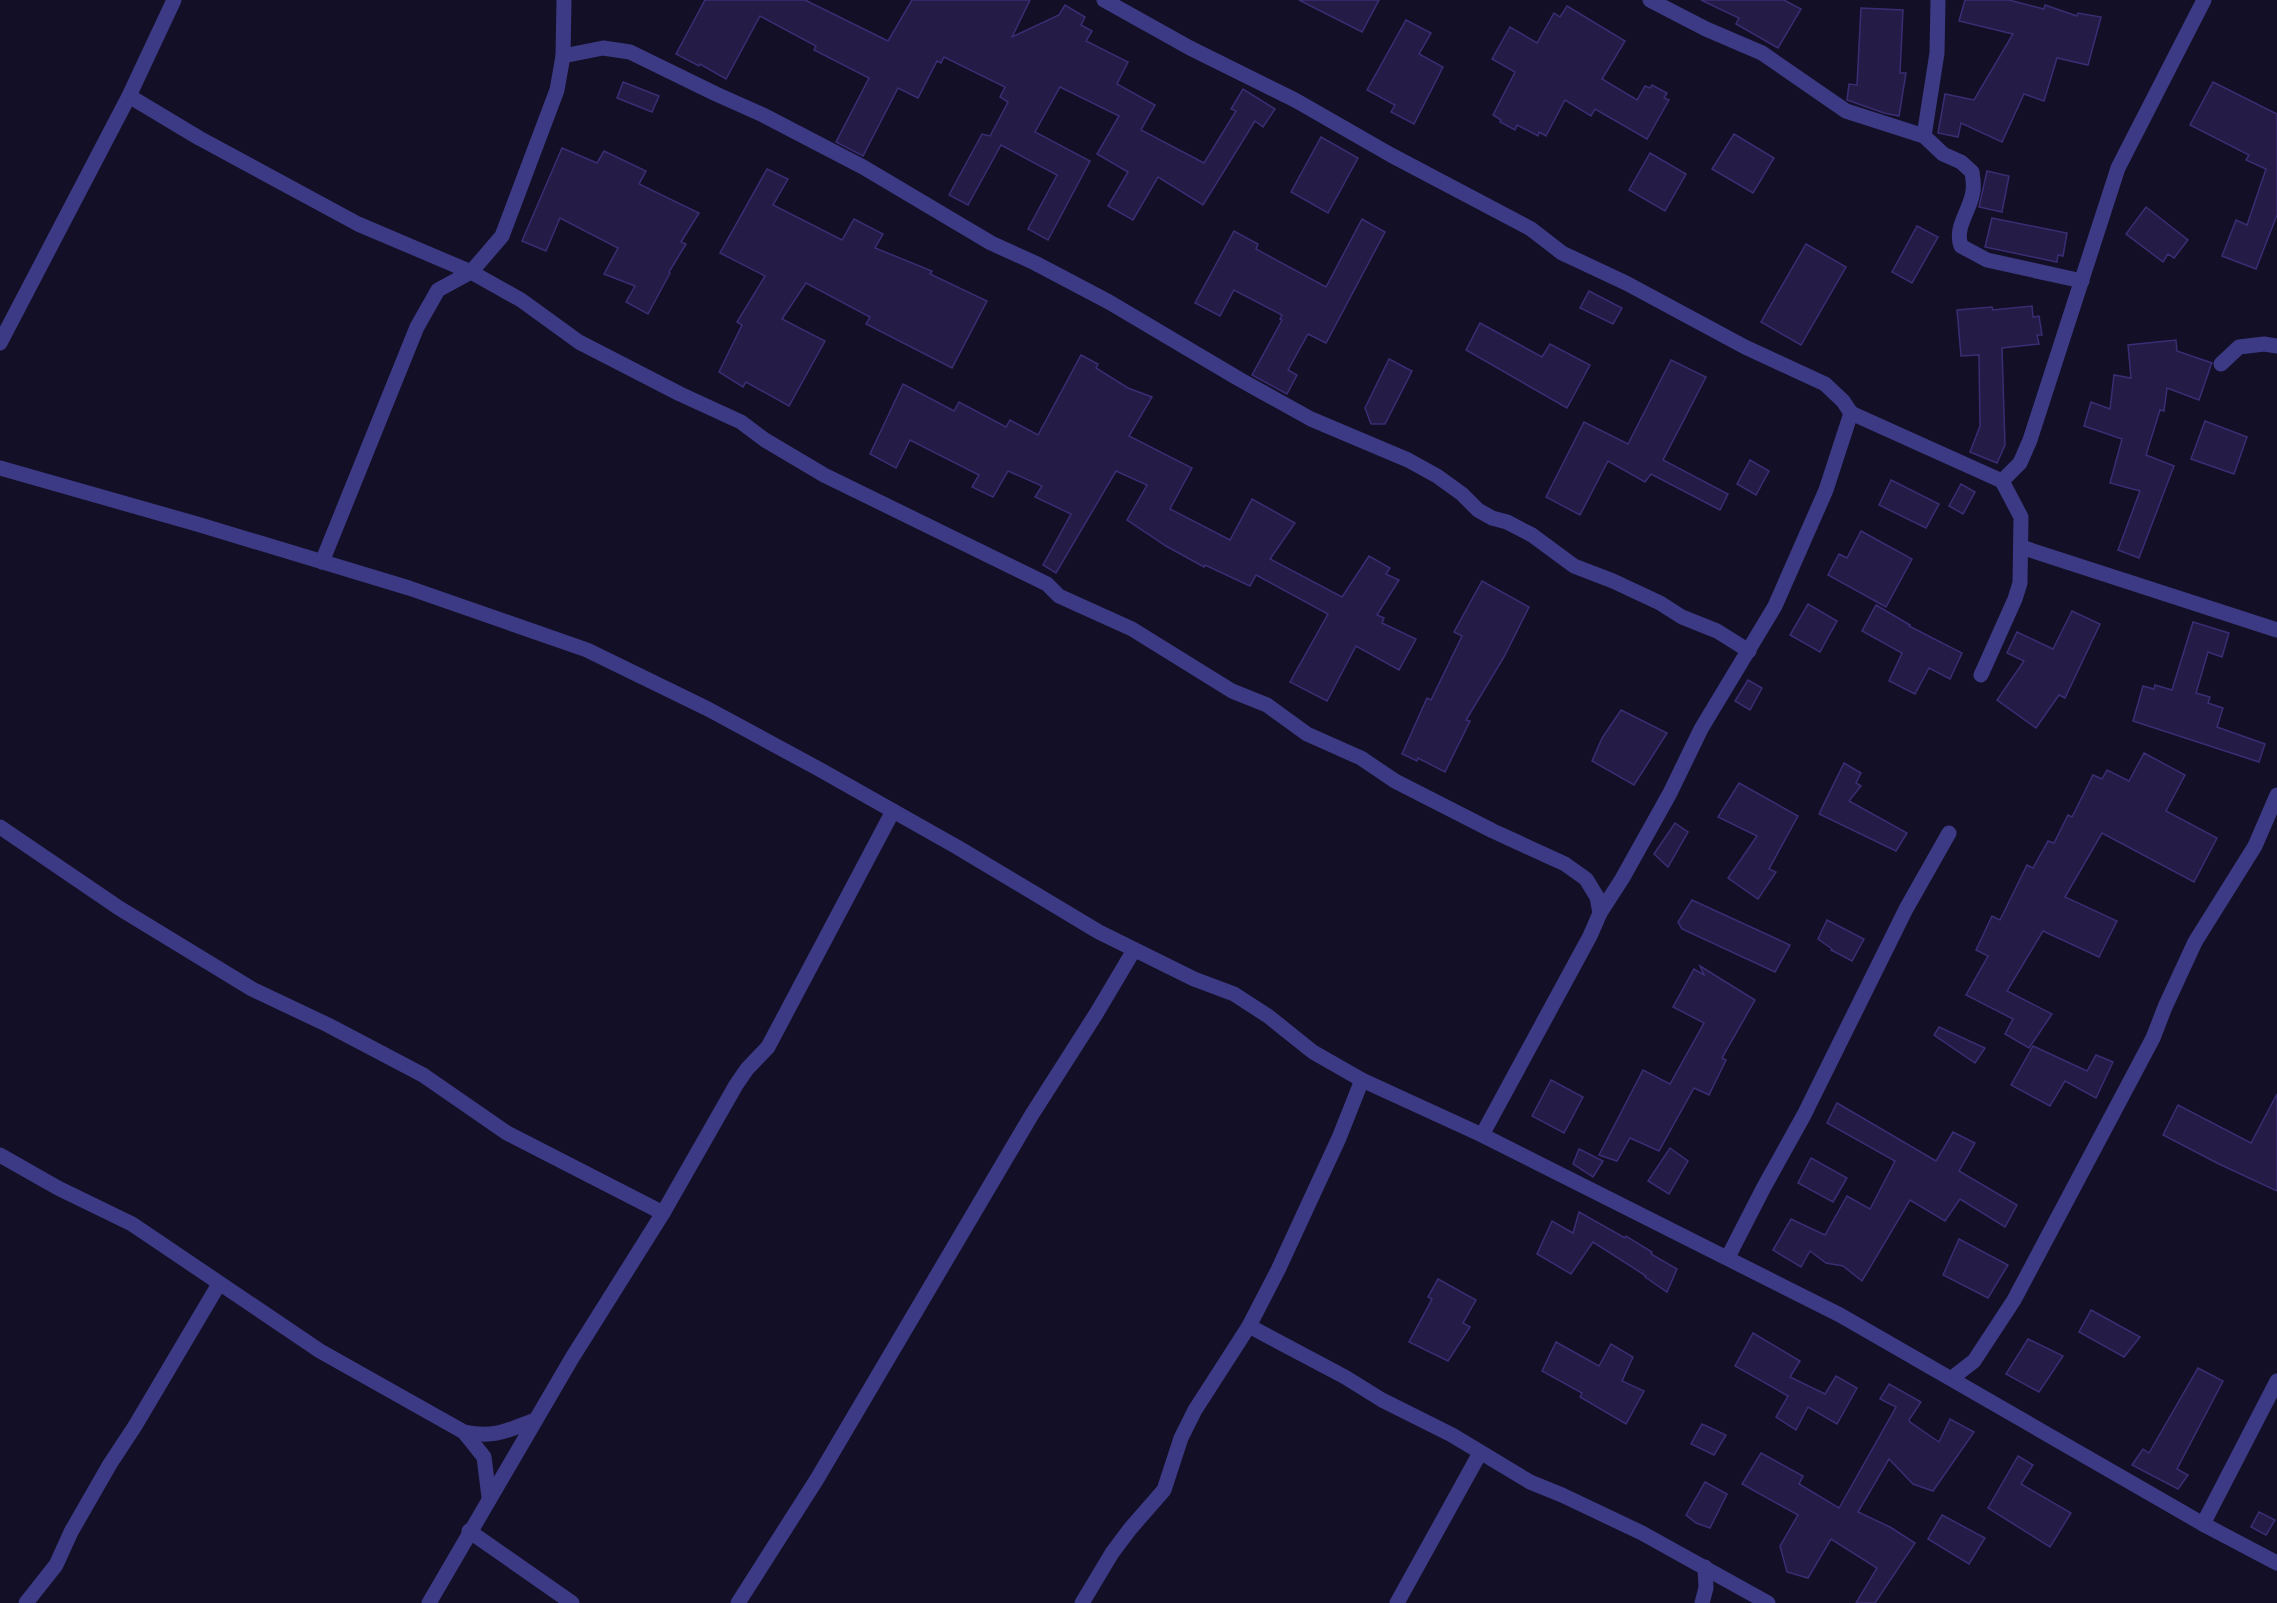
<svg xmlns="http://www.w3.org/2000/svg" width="2277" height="1603" viewBox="0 0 2277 1603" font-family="'Archivo Narrow',sans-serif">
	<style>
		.building { fill: #241b47; stroke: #3b2d73; stroke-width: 1.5 }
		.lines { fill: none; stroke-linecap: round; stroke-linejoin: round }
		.minor { stroke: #3d3a85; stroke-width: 15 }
	</style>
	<rect width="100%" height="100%" fill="#130f26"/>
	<!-- building -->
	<g class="building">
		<polygon points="705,0 805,0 888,41 912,0 1030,0 1012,37 1059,15 1065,5 1085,17 1081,25 1092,31 1086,41 1128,62 1117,84 1155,105 1141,130 1204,163 1236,111 1231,109 1243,89 1275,109 1263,127 1255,121 1203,205 1158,177 1133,220 1108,206 1128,172 1097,154 1119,116 1060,87 1035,132 1090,161 1048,240 1028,229 1057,175 1001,145 968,205 949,195 982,134 990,136 1008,102 1000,97 1005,87 944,57 941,63 937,61 918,98 898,88 863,156 836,142 869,78 814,50 816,46 760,16 726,79 700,64 699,66 676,54"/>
		<polygon points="1299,0 1379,0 1362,32"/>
		<polygon points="1701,0 1784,0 1801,9 1778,48 1736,24 1739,18"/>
		<polygon points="1965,0 2009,0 2044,9 2045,5 2077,16 2078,13 2101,17 2088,65 2057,58 2044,101 2024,94 2002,142 1961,123 1958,137 1938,133 1945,94 1974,100 2013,34 1959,21"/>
		<polygon points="1567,6 1625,41 1602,79 1637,100 1645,86 1650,88 1652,85 1667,93 1664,98 1669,100 1647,139 1595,109 1591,116 1565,100 1546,136 1539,132 1538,136 1517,125 1515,130 1500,122 1501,120 1493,115 1515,72 1492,59 1510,27 1537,43 1554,13 1560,17"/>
		<polygon points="1861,8 1903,10 1900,73 1906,73 1899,116 1884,113 1847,100 1849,84 1857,85"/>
		<polygon points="1406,20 1431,33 1419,54 1443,67 1414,124 1391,112 1395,105 1367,90"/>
		<polygon points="623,82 659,96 652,112 617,98"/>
		<polygon points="2213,82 2277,114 2277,215 2256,269 2222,256 2236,220 2247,225 2266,169 2246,160 2249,155 2190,125"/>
		<polygon points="1734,134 1774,158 1753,193 1712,169"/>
		<polygon points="1321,137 1358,158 1328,213 1291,192"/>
		<polygon points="562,148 597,163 604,151 646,171 639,184 699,213 681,242 686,244 669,272 670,273 648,314 626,302 635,286 604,274 618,248 560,218 546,251 522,241"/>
		<polygon points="1650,153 1686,174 1665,211 1629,190"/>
		<polygon points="767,169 788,179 773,205 842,240 854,219 883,234 875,248 932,271 930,274 987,301 952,368 866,324 870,317 806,283 782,319 825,341 789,406 746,382 743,387 719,372 742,325 737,322 765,276 720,253"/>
		<polygon points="1987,171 2009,176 2002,212 1979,207"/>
		<polygon points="2146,207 2188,240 2174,258 2168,254 2163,262 2126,234"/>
		<polygon points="1992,218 2067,233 2063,256 2058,255 2057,262 1985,247"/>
		<polygon points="1362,219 1385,232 1326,343 1308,334 1288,370 1297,375 1287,394 1252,375 1282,320 1280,319 1282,315 1234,290 1220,316 1195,303 1234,231 1258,244 1256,249 1326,287"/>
		<polygon points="1917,226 1938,237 1912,283 1892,272"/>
		<polygon points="1806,244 1846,267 1801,345 1761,322"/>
		<polygon points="1589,291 1622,308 1613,324 1580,308"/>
		<polygon points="2032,306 2033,317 2039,316 2042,335 2037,335 2039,344 2002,348 2005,445 1997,463 1970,452 1980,426 1979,355 1961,356 1957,310 1992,307 1993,310"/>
		<polygon points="1480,323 1542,357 1550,344 1590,365 1567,408 1466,350"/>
		<polygon points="2176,340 2177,351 2212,363 2211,365 2199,400 2167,388 2164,411 2160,410 2146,455 2174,466 2139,558 2118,550 2140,491 2110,483 2122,439 2084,426 2091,402 2110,409 2114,375 2131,378 2128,345"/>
		<polygon points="1081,355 1098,364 1096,368 1128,388 1152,397 1129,436 1192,468 1170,509 1230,540 1252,499 1295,523 1270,559 1342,597 1369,556 1390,568 1386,574 1399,580 1377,615 1384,618 1382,623 1416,639 1399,670 1356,646 1327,701 1290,682 1328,614 1256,575 1250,586 1205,565 1204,567 1166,546 1127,520 1147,485 1116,471 1056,573 1043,565 1071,514 1035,497 1042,486 1008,471 993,497 972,487 979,475 910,440 896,468 870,454 903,384 954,411 959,402 1006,427 1010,420 1038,435"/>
		<polygon points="1389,359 1412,371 1385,424 1371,424 1365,408"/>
		<polygon points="1671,360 1706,377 1663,460 1728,494 1720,510 1651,474 1645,482 1608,461 1580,515 1546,497 1584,422 1628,444"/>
		<polygon points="2205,421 2247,437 2234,474 2191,459"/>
		<polygon points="1750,460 1769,471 1756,495 1737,484"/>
		<polygon points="1891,480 1939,504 1926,528 1879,505"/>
		<polygon points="1961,484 1975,492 1963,514 1949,506"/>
		<polygon points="1861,531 1912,559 1886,607 1828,575 1839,554 1847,558"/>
		<polygon points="1482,581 1529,607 1504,657 1466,720 1470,721 1445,772 1418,758 1417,761 1402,754 1427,698 1431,700 1462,636 1454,632"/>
		<polygon points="1808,604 1837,621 1820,652 1790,635"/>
		<polygon points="1876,605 1910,625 1909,626 1962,653 1950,679 1929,668 1915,694 1889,681 1902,653 1862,631"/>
		<polygon points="2072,611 2100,624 2065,698 2059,695 2036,728 1997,700 2024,661 2007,653 2017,632 2053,649"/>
		<polygon points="2193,622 2229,633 2222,657 2208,652 2196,693 2210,697 2208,703 2223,708 2217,727 2265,744 2259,762 2133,721 2143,686 2154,689 2155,685 2172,690"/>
		<polygon points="1748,680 1762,688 1750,710 1735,701"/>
		<polygon points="1621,710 1667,733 1634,785 1592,761 1602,738"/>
		<polygon points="2144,753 2185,775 2166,811 2217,838 2194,882 2102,833 2065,897 2117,921 2099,957 2043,931 2007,991 2052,1014 2029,1048 2005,1034 2013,1019 1966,995 1988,956 1976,950 1992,916 2000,920 2027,865 2033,868 2048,841 2054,843 2068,815 2072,817 2093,775 2102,779 2107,770 2129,781"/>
		<polygon points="1844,763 1861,773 1856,783 1861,786 1849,801 1907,833 1896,851 1819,814"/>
		<polygon points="1739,783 1798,816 1769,869 1776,872 1758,899 1728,878 1757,836 1718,817"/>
		<polygon points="1675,823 1688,832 1668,867 1654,854"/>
		<polygon points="1692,900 1790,945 1775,972 1682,929 1678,922"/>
		<polygon points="1827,920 1864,939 1852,961 1831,950 1832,949 1818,939"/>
		<polygon points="1700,966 1755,1000 1722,1058 1726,1060 1709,1095 1694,1088 1659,1151 1630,1138 1617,1161 1599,1155 1643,1070 1670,1084 1704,1023 1673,1007 1694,969 1704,975"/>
		<polygon points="1939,1027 1985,1048 1975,1063 1934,1035"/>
		<polygon points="2033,1046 2087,1071 2096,1055 2113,1062 2096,1098 2065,1081 2050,1106 2011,1085"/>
		<polygon points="1551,1080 1583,1097 1564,1133 1532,1116"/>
		<polygon points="2277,1094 2277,1191 2219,1164 2163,1135 2178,1105 2251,1143"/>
		<polygon points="1837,1103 1936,1161 1953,1132 1975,1143 1959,1171 2017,1205 2005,1227 1960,1199 1945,1221 1910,1200 1862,1281 1843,1266 1826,1263 1810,1251 1801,1267 1773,1250 1791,1219 1825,1235 1847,1196 1870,1209 1895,1161 1827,1123"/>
		<polygon points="1670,1148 1688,1161 1669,1194 1648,1181"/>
		<polygon points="1579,1149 1603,1161 1593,1177 1573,1164"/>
		<polygon points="1811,1158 1847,1178 1833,1202 1798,1183"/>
		<polygon points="1579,1212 1625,1238 1626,1236 1652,1252 1651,1254 1677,1269 1667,1292 1645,1277 1646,1276 1593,1242 1571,1274 1537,1254 1552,1221 1573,1233"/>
		<polygon points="1959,1239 2008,1265 1988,1298 1943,1275"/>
		<polygon points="1438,1279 1476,1300 1463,1323 1470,1327 1448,1361 1409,1342 1432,1299 1428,1297"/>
		<polygon points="2091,1310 2140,1337 2124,1357 2079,1332"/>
		<polygon points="1753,1333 1800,1361 1790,1377 1825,1394 1836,1376 1857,1388 1837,1424 1808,1407 1796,1430 1776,1417 1788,1396 1735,1366"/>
		<polygon points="2028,1339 2063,1356 2039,1392 2006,1374"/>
		<polygon points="1556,1342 1599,1366 1611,1344 1633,1357 1622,1381 1644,1391 1626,1424 1580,1397 1582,1393 1542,1371"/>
		<polygon points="2198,1368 2223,1381 2177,1469 2188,1475 2178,1489 2132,1465 2143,1449 2149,1453"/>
		<polygon points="1889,1384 1921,1402 1909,1420 1910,1422 1939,1442 1950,1419 1974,1432 1933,1491 1913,1484 1889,1459 1858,1512 1890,1527 1915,1543 1875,1603 1856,1603 1877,1568 1831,1539 1808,1578 1787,1572 1780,1546 1798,1515 1742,1484 1761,1453 1803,1476 1799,1484 1839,1508 1896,1407 1880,1399"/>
		<polygon points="1702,1424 1726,1435 1714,1455 1691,1444"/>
		<polygon points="2018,1456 2033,1465 2021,1484 2071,1513 2050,1547 1988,1508"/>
		<polygon points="1705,1482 1727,1494 1710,1528 1696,1523 1686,1515"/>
		<polygon points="2259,1512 2275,1520 2266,1535 2251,1527"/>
		<polygon points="1942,1515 1985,1538 1969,1564 1928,1539"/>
	</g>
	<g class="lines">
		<!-- minor -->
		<g class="minor">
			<polyline points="1104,0 1190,48 1295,100 1391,155 1531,229 1562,253 1626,283 1745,347 1825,384 1843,401 1851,413 1826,490 1775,606 1701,729 1670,793 1622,879 1600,913"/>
			<path d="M 1650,0 L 1706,29 L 1762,53 L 1846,111 L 1924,136 L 1943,154 L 1961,162 L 1972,172 C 1973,178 1974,185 1973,191 C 1971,210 1954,226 1961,246 L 1987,260 L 2082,281"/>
			<polyline points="563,56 564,0"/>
			<polyline points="129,96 199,138 358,224 471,272 521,300 579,342 680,394 741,422 765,440 824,475 1047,584 1059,596 1132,629 1232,691 1267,705 1307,734 1361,758 1395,781 1493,831 1565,864 1586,879 1597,897 1600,913 1590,936 1482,1135"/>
			<polyline points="1924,136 1937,53 1938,0"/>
			<polyline points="0,343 129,96 174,0"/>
			<polyline points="2221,364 2239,347 2264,344 2277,346"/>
			<polyline points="1851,413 2002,481"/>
			<polyline points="0,468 197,524 409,588 587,650 708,709 817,768 957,847 1099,932 1194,979 1234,994 1268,1016 1313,1052 1362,1080 1482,1135 1840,1315 2203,1524 2277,1563"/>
			<polyline points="2021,547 2277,630"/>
			<polyline points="322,562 417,327 438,290 471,272 502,236 557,90 563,56 603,48 630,52 716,94 763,115 863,167 991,243 1035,263 1109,302 1239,379 1311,419 1408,460 1437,476 1462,494 1478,510 1492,518 1507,522 1532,535 1574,566 1613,581 1660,603 1682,617 1717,631 1749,651"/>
			<polyline points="1981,675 2015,599 2020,583 2021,517 2002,481 2020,463 2030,440 2118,168 2204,0"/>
			<polyline points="0,827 119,908 252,989 328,1025 423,1075 507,1133 663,1213"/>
			<polyline points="0,1155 58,1188 132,1224 320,1351 464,1432 484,1457 489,1497"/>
			<polyline points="1728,1257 1764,1187 1804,1115 1906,909 1949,833"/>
			<polyline points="1249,1326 1345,1377 1382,1400 1452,1435 1530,1482 1562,1495 1642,1533 1768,1603"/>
			<polyline points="1952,1378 1974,1361 2014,1300 2153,1038 2165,1007 2195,942 2255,846 2277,795"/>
			<path d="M 464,1432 C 495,1438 506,1431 535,1420"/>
			<polyline points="2203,1524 2277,1381"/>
			<polyline points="469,1531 572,1603"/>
			<polyline points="26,1603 56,1565 71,1532 110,1464 135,1426 219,1284"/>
			<polyline points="429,1603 572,1358 663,1213 736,1085 747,1069 768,1047 893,811"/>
			<polyline points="738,1603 817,1479 1031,1116 1096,1014 1134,950"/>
			<polyline points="1082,1603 1112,1553 1130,1529 1164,1490 1181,1438 1195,1410 1249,1326 1278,1270 1339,1138 1362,1080"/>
			<polyline points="1397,1603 1480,1453"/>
			<polyline points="1702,1603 1706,1588 1705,1567"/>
		</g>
	</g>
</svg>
